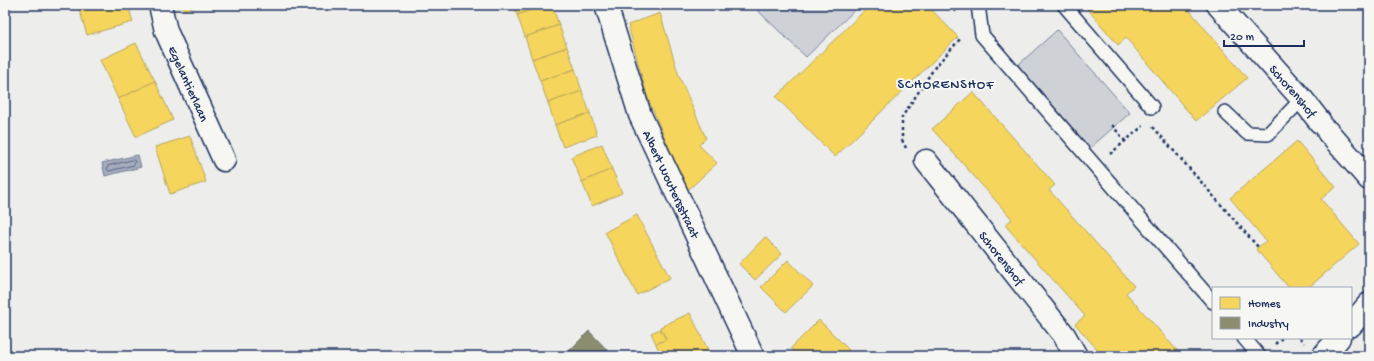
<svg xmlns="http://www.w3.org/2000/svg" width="1374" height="361" viewBox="0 0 1374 361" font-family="'Gochi Hand',sans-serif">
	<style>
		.green { fill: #ced2d7; stroke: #74809a }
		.water { fill: #a5acbc; stroke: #6e7a96 }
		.homes { fill: #f6d55c; stroke: #b4a35d }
		.industry { fill: #8c8c6e; stroke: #6a7069 }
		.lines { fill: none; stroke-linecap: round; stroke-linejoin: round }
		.shore { stroke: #526184; stroke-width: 1 }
		.service-casing { stroke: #1b2f5e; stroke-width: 16 }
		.minor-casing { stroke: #1b2f5e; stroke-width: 25 }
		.path { stroke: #1b2f5e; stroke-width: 2.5; stroke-dasharray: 3 3; stroke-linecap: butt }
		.service { stroke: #f6f6f2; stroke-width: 13 }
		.minor { stroke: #f6f6f2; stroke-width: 22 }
		.labels { text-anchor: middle; stroke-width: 4; stroke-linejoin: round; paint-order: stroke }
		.street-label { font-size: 13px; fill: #1b2f5e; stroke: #f6f6f2 }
		.neighbourhood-label { font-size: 14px; letter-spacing: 1px; fill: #1b2f5e; stroke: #f6f6f2 }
	</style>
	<rect width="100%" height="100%" fill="#edeeec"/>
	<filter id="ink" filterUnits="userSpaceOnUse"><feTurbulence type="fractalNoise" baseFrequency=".025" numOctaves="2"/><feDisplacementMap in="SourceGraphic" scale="8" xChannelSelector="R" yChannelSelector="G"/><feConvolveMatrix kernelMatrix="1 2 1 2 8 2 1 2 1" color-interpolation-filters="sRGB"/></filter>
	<g filter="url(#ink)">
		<!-- green -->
		<g class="green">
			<polygon points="752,5 860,5 806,57"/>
			<polygon points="1057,30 1130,113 1090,148 1018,65"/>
		</g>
		<!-- water -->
		<polygon class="water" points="138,155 141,167 105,176 102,163"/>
		<!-- homes -->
		<g class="homes">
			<polygon points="78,5 128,5 133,22 87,35"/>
			<polygon points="182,5 202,5 184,10"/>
			<polygon points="514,5 545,5 517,15"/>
			<polygon points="545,5 552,5 559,25 525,37 517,15"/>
			<polygon points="870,5 927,5 958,37 835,157 776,97"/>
			<polygon points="1084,5 1185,5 1247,78 1196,121 1126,38 1118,45"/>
			<polygon points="660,13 679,76 706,138 699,145 717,163 687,191 647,96 628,25"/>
			<polygon points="559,25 567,47 532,59 525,37"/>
			<polygon points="136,43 155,81 118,99 100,60"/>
			<polygon points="567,47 575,69 540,81 532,59"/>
			<polygon points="575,69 582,91 548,103 540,81"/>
			<polygon points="155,81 173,120 136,137 118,99"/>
			<polygon points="582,91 590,113 555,125 548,103"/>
			<polygon points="973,92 1055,185 1049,190 1134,286 1126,293 1182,356 1103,356 1075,324 1085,316 1005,225 1012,219 932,129"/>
			<polygon points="590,113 597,135 563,147 555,125"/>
			<polygon points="190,136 206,182 170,194 155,147"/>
			<polygon points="1297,141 1336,187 1321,199 1359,244 1308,288 1289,288 1256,249 1266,241 1230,198"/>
			<polygon points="602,144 612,169 582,182 571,157"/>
			<polygon points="612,169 622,193 592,206 582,182"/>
			<polygon points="637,215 670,278 637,295 605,232"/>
			<polygon points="765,237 782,254 755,280 739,264"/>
			<polygon points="788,260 813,286 786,312 761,287"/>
			<polygon points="690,313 711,356 661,356 656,344 666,339 660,327"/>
			<polygon points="819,320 849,350 843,356 798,356 791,348"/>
			<polygon points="660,329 666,339 656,344 651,333"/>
		</g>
		<!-- industry -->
		<polygon class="industry" points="589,331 613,356 575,356 569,351"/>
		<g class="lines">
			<!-- shore -->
			<polygon class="shore" points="133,160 135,161 134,165 109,171 107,169 108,166"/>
			<!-- service casing -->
			<g class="service-casing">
				<g id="service">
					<polyline points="978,5 982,35 1213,302"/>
					<polyline points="1064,5 1152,107"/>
					<polyline points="1225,112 1247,133 1268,134 1302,99"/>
					<polyline points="1244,338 1259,356"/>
				</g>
			</g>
			<!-- minor casing -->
			<g class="minor-casing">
				<g id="minor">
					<path id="s1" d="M 160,5 L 166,31 L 224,160"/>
					<path id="s2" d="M 606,5 L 640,115 L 753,356"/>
					<path id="s3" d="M 1218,5 L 1302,99 L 1320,122"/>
					<polyline points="1328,132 1369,179"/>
					<path id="s4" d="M 926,161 L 1064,335 L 1076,356"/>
					<polyline points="1351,325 1369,304"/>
					<polyline points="1323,356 1339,338"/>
				</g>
			</g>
			<!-- path -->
			<g class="path">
				<polyline points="950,5 957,13"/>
				<polyline points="1112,125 1125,141"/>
				<polyline points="1153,127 1258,247"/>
				<polyline points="906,148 902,140 902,117 935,67 961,38"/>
				<polyline points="1110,154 1143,126"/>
				<polyline points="1300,338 1304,343"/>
				<polyline points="1275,344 1282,338"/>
			</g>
			<!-- service -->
			<use href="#service" class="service"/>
			<!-- minor -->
			<use href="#minor" class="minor"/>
		</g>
	</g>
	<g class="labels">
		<!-- street labels -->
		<g class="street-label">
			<text dy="5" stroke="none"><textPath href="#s1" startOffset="84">Egelantierlaan</textPath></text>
			<text dy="5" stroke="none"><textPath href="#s3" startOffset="114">Schorenshof</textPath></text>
			<text dy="5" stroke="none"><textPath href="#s2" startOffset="191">Albert Woutersstraat</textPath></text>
			<text dy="5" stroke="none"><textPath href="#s4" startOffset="123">Schorenshof</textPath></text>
		</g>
		<!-- neighbourhood labels -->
		<g class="neighbourhood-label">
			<text x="946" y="88">SCHORENSHOF</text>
		</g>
	</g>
	<!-- margin -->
	<rect width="1374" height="361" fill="none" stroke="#f6f6f2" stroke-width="20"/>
	<rect x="10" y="10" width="1354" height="341" fill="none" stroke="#1b2f5e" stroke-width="1.5" filter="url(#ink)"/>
	<!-- legend -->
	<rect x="1212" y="287" width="140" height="52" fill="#f6f6f2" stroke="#9ea6b7"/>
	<rect x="1220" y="297" width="20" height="12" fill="#f6d55c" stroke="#9ea6b7"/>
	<text x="1248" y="307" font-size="12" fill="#1b2f5e">Homes</text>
	<rect x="1220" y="317" width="20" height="12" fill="#8c8c6e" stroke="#9ea6b7"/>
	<text x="1248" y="327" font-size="12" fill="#1b2f5e">Industry</text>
	<!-- scale -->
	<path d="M1224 40v6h80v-6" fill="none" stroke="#1b2f5e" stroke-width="2"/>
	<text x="1230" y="40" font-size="12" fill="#1b2f5e" stroke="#f6f6f2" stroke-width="3" paint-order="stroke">20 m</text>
</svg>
